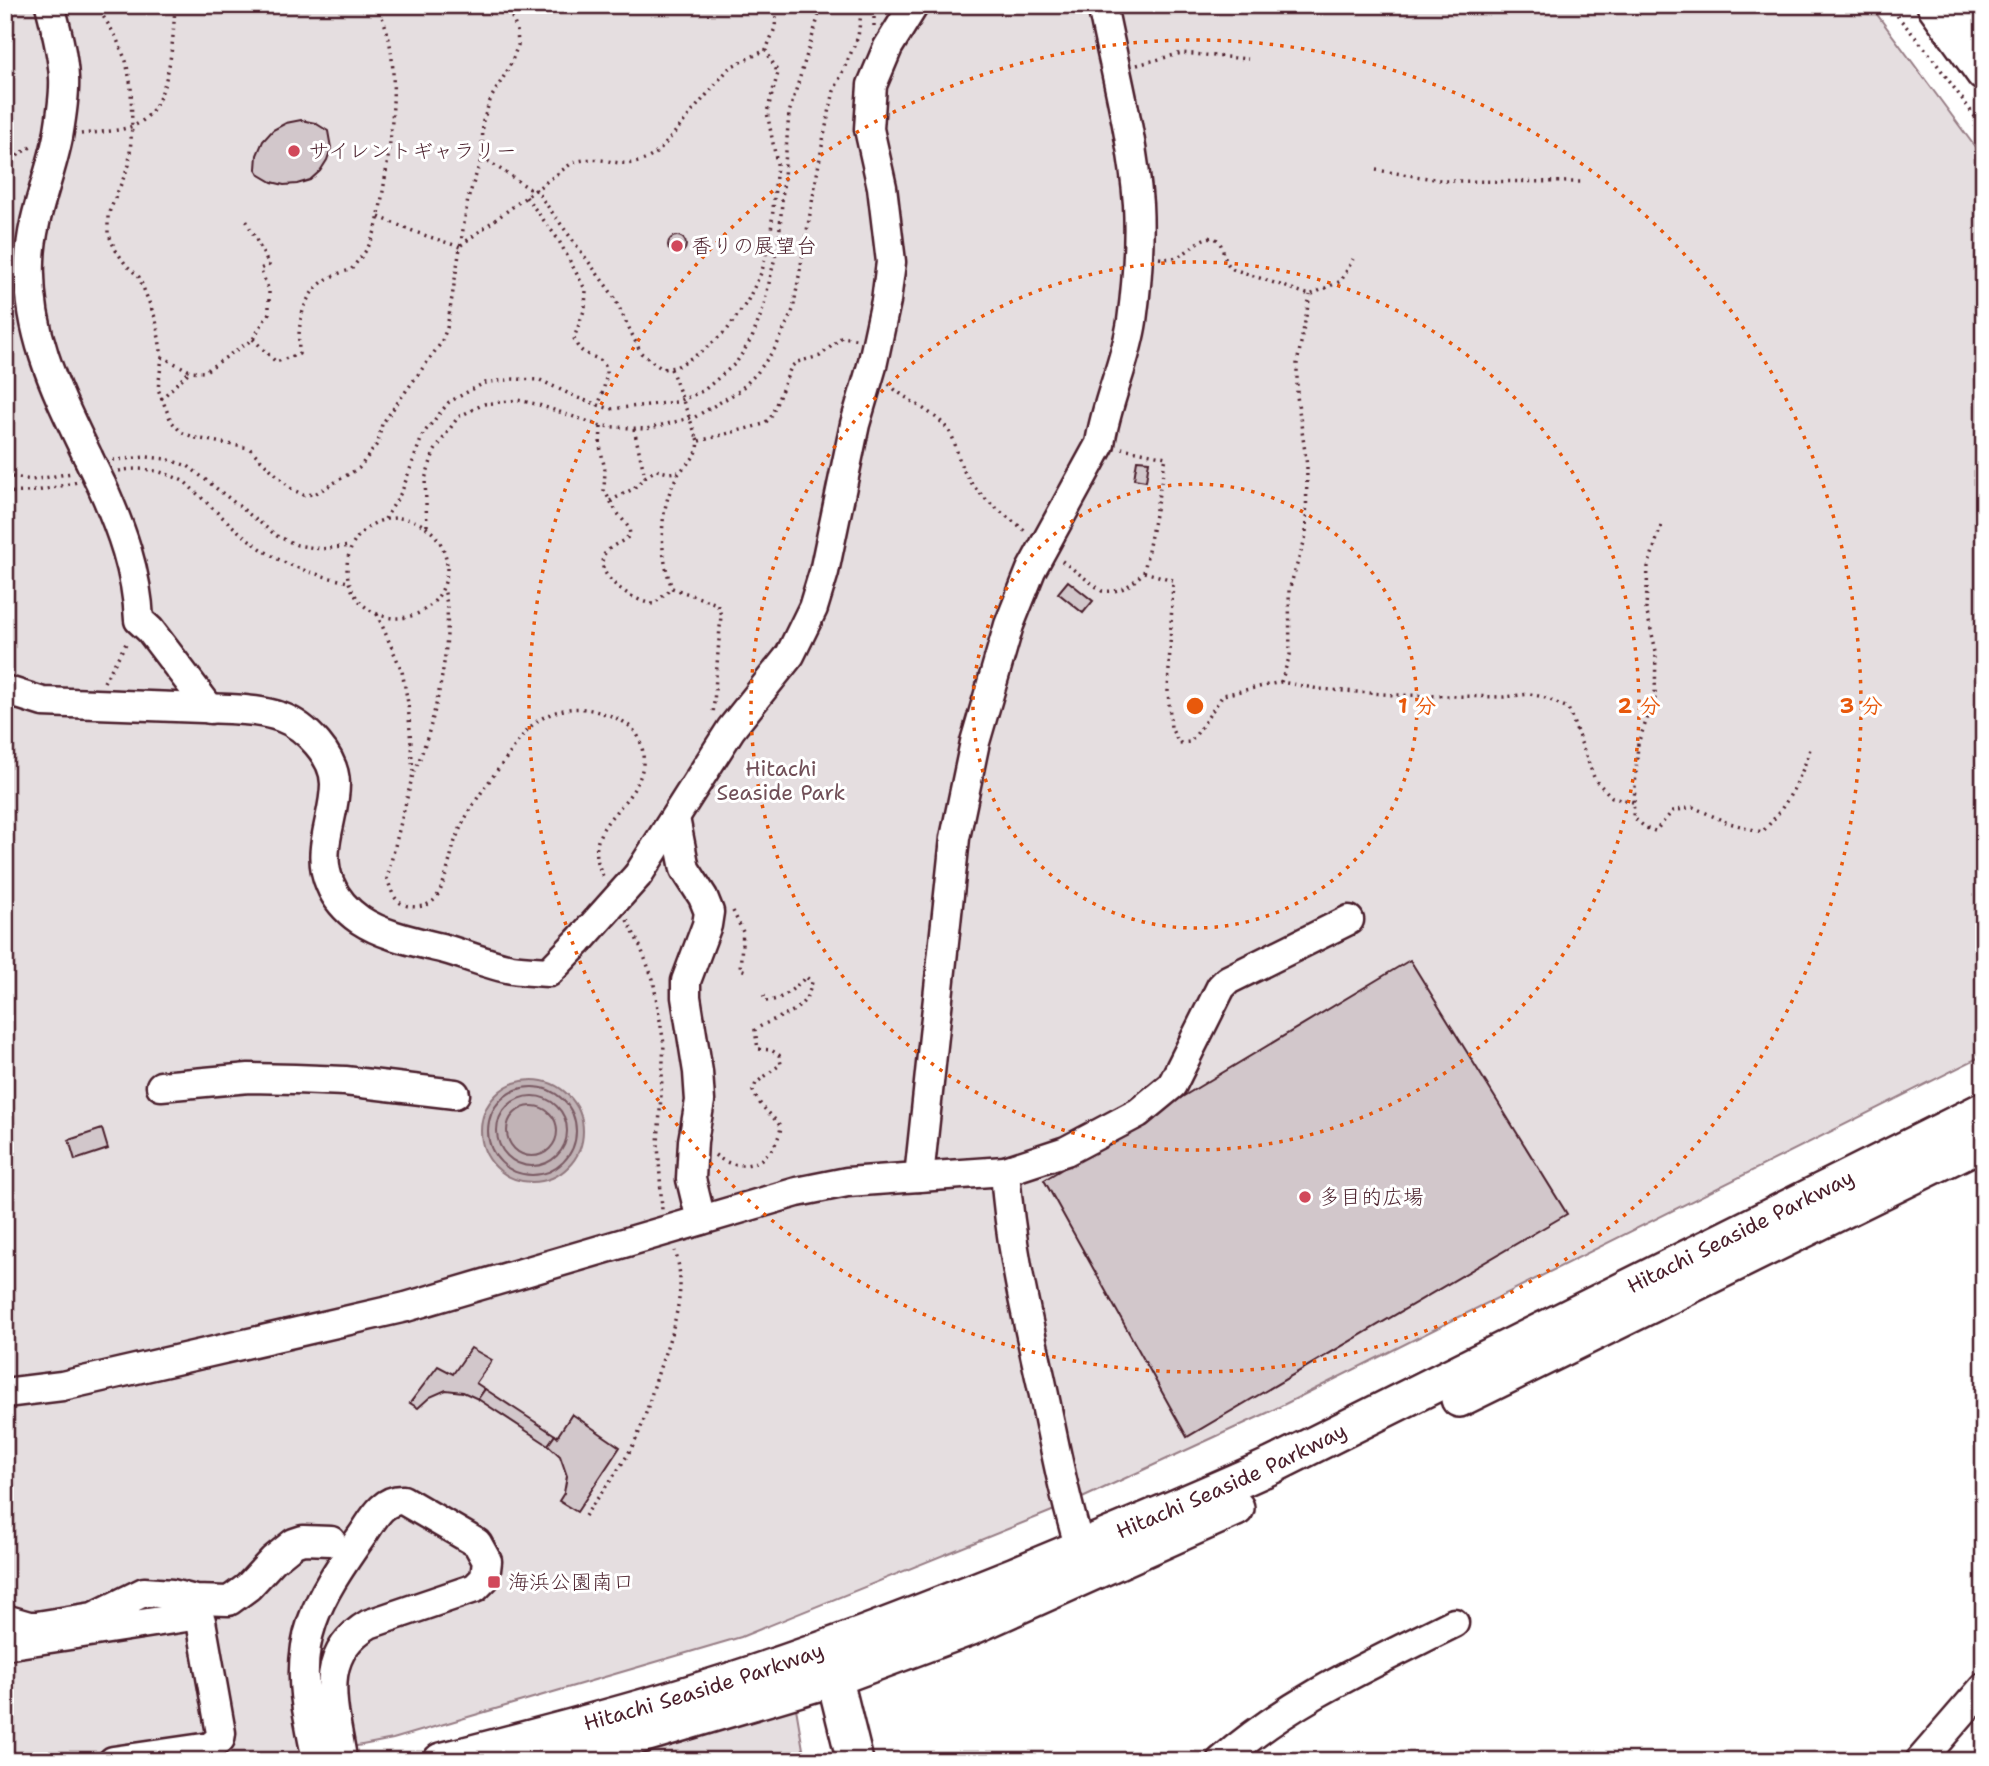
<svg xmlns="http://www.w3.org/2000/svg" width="1989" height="1766" viewBox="0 0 1989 1766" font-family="'Shantell Sans','Klee One',sans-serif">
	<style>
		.green { fill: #e5dee0; stroke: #987e86; stroke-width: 2 }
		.water { fill: #c1b3b6; stroke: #91787e; stroke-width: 2 }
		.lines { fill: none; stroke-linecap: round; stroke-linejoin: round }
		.shore { stroke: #7a5a63; stroke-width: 2 }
		.building { fill: #d2c7cb; stroke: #4a1f2b; stroke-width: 2 }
		.minor-casing { stroke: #4a1f2b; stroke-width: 33 }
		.major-casing { stroke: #4a1f2b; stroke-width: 40 }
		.path { stroke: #4a1f2b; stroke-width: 3.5; stroke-dasharray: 2 5; stroke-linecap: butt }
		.minor { stroke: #fff; stroke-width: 28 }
		.major { stroke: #fff; stroke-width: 35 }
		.minor-bridge-casing { stroke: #4a1f2b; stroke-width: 33; stroke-linecap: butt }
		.path-bridge { stroke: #4a1f2b; stroke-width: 3.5; stroke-dasharray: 2 5; stroke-linecap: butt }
		.minor-bridge { stroke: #fff; stroke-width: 28 }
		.ring { fill: none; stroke: #e8590c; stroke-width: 3.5; stroke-dasharray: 3.5 7 }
		.poi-dot { fill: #d1495b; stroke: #fff; stroke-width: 2.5 }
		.labels { text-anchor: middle; stroke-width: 6; stroke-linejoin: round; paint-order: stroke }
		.poi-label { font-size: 21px; fill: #4a1f2b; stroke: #fff; text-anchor: start }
		.park-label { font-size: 21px; fill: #714f58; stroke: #fff }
		.street-label { font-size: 21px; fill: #4a1f2b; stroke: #fff }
		.centre { fill: #e8590c; stroke: #fff; stroke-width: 3.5 }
		.ring-label { font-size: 21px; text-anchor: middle; font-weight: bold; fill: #e8590c; stroke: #fff; stroke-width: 6; stroke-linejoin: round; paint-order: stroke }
	</style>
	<rect width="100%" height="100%" fill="#fff"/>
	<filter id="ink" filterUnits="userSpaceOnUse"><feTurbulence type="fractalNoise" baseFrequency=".0143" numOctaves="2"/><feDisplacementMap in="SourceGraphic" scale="14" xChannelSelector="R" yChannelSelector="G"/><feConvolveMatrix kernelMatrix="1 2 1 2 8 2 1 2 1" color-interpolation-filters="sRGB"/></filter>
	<g filter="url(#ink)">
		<!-- green -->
		<g class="green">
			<polygon points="5,5 1870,5 1984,159 1984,1055 1267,1413 1067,1505 741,1637 393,1739 280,1761 5,1761"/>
			<polygon points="796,1708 805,1761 620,1761"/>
		</g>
		<!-- water -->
		<circle class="water" cx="532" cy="1131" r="51"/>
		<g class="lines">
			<!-- shore -->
			<g class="shore">
				<circle cx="532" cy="1131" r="44"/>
				<circle cx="532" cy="1131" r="35"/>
				<circle cx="532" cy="1131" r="25"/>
			</g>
		</g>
		<!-- building -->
		<g class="building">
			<polygon points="301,120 315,123 328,131 331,148 327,160 320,171 310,180 297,184 284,185 272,182 260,175 256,169 257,155 263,141 273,130 286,123"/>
			<circle cx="677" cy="245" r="9"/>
			<polygon points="1137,460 1149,461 1146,481 1134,479"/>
			<polygon points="1068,581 1093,601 1083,613 1058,593"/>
			<polygon points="1410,960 1567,1214 1187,1437 1044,1180"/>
			<polygon points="102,1129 108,1149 75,1160 69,1140"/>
			<polygon points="471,1348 492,1360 476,1383 485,1389 478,1399 463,1392 446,1390 430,1397 418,1408 410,1403 438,1366 453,1374"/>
			<polygon points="485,1389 555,1435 548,1445 478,1399"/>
			<polygon points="572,1414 620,1447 577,1512 559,1501 564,1493 567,1476 560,1456 548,1445 555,1435 557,1437"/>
		</g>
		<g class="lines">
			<!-- minor casing -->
			<g class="minor-casing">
				<g id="minor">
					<path d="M 50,5 C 56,28 63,55 64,78 C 65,96 61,119 58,137 C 50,178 31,218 30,261 C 27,335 57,392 88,457"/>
					<path d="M 101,484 C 121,528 137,572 139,620 L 150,630 L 210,709"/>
					<path d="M 5,690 L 43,702 L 229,709 C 246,710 264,711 281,717 C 306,726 335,757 335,784 C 335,819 315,850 330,884 C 336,899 347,911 360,920 C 384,936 417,942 445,949 C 467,955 489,965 512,969 C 524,971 536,971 549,972 L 579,941"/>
					<polyline points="675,818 685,869 703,897 709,912 707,925 686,981 686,997 698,1072 700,1101 693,1141 691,1179 701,1220"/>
					<polyline points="638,875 731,729 790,655 813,608 824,572 855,424 872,366 886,301 891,262 882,187 869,129 872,85 888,47 914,5"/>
					<polyline points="161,1086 249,1078 295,1079 345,1081 455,1094"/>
					<path d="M 1005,1171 C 1010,1245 1025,1309 1041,1381 C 1053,1437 1063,1493 1080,1548"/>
					<path d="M 919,1177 L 955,838 L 975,742 L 1009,625 L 1031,570 L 1100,444 C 1106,402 1126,363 1132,321 C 1137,283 1140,242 1138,204 C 1133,137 1115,71 1102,5"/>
					<polyline points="5,1393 62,1386 406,1307 797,1192 847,1182 1005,1171 1066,1151 1138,1113 1172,1085 1221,987 1228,980 1349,920"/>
					<polyline points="5,1619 29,1626 37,1626 93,1617 144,1592 172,1594 195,1600 229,1601 248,1587 273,1560 294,1543 303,1540 331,1541"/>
					<polyline points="5,1645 193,1616 201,1621 221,1733 220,1739 210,1747 113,1761"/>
					<path d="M 320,1761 C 313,1749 312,1733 309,1719 C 292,1640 317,1600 361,1537 C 372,1522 381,1499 403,1500 L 477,1543 L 487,1561 L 485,1578 L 475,1588 L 369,1624 C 317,1654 333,1704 341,1752 L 339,1761"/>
					<path d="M 1221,1761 C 1292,1699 1370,1665 1454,1623"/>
					<polyline points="1920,1761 1984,1687"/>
				</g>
			</g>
			<!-- major casing -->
			<g class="major-casing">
				<g id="major">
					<polyline points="1935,5 1984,73"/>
					<polyline points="1971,5 1984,23"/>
					<polyline points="1459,1399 1984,1141"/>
					<polyline points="829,1656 855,1761"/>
					<path id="s1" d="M 441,1761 C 537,1737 633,1712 727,1682 C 824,1651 920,1613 1015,1575 C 1101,1539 1188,1504 1273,1465 L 1984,1110"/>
					<polyline points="553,1761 834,1678 971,1627 1236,1508"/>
				</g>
			</g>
			<!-- path -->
			<g class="path">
				<polyline points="96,5 115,35 126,61 131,86 132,127 129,165 108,215 108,233 115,249 126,265 139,277 156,320 162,357 158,389 171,421 181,432 196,438 249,448 290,488 303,495 315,494 359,468 378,443 382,424 441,343 447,328 468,199 482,157 483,121 491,98 509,68 518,45 517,30 507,5"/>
				<polyline points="1888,5 1928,52 1984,129"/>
				<polyline points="874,26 874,5"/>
				<polyline points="1137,65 1182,53 1248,59"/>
				<path d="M 81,134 C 97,132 115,132 130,127 C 171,115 173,40 175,5"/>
				<polyline points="482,157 533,191"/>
				<polyline points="1376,170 1447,181 1582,182"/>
				<polyline points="5,173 19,154 33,146"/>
				<polyline points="535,189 613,295 641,353 662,369 676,367 703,351 727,330 747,302 762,271 771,232 777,164 767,112 778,73 766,50 775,28 777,5"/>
				<path d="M 526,197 L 558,239 L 586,291 L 585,308 L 574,338 C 583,371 623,339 598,406"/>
				<polyline points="379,217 415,232 460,247"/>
				<path d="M 461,245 L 572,163 C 608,150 625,179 660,150 L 730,67 L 766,50"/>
				<path d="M 1159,258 C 1190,262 1189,239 1213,237 C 1227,244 1220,260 1233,269 L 1310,295 L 1341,281 L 1353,259"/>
				<path d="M 253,339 L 276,362 L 299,354 C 297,312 306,280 351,270 C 357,261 366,253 370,243 C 378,228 380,208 383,191 C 391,143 405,46 375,5"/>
				<polyline points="162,357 190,371 204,372 253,339 269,313 269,290 260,269 269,265 245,218"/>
				<path d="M 889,384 C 904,400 939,414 949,431 C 956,441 957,456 962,467 C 976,497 1002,512 1027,532"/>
				<polyline points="161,399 190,371"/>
				<path d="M 601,427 L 600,446 L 605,470 L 604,490 L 616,511 L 629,528 L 630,535 C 623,543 609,545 604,555 C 593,577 637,603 654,604 L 672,588"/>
				<polyline points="634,429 645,477 656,470 669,473 678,472"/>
				<path d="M 697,438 C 704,455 683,464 676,478 C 658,512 659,553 672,588 L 717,604 L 721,615 L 713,715"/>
				<polyline points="699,441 764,424 771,417 791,367 797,362 820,356 842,337 856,339"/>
				<polyline points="113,460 147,457 166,459 188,466 277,536 297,545 321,549 351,546"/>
				<path d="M 119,471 C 142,466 164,471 185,482 C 209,505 248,543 276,558 C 298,570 325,577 348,582"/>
				<polyline points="5,476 32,480 72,473"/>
				<path d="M 5,492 C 30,494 53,488 77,482"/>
				<polyline points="610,501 633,489 645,477"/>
				<circle cx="397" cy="568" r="50"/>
				<polyline points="385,519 402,491 423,434 449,402 484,383 514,379 540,380 578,398 610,409 676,402 703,391 736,363 752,338 763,309 779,240 789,113 822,5"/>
				<polyline points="427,526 425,479 434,452 458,417 484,404 518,400 536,404 601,426 646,429 695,417 739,391 757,373 776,347 793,310 824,135 834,91 858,37 862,5"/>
				<path d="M 1661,526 L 1648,567 L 1646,609 L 1656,651 L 1655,698 L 1638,743 L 1633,817 L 1646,828 L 1655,831 L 1673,811 L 1693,807 L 1726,822 L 1762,832 C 1785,809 1801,779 1810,749"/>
				<path d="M 1062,561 L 1102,591 C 1122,593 1131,585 1144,572 L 1166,457 L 1122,448"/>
				<polyline points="1144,572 1173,580 1168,691 1171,728 1179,743 1191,742 1223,695 1281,682 1319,689 1395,695 1504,697 1530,694 1543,697 1568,708 1595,780 1612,797 1633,802"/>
				<path d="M 377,614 L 402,671 L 408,703 L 413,774 L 387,878 C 390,886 392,896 399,902 C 408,909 425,908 433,901 C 445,890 450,856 455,841 C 467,809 488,783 508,756 C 516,745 524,731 535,723 C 552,710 575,705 595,711 C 610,715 626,720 636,733 C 642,741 644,755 643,764 C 638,811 574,823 605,880"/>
				<polyline points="104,682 128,640"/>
				<polyline points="1281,682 1290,655 1289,590 1306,536 1307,466 1297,396 1297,364 1310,295"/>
				<path d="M 414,772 C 434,730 456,633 444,589"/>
				<polyline points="733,911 743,932 740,969 749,972"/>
				<polyline points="627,920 640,946 653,979 664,1044 658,1144 662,1210"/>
				<path d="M 715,1155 C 743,1177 775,1161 781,1127 C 771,1113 760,1108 753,1091 L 756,1083 L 781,1064 L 779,1055 L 771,1050 L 758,1049 L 755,1030 C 778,1013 804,1018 812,982 L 806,977 C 794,988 782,1001 765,1001 L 763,991"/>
				<path d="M 585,1516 C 600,1494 618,1472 631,1449 C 643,1428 648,1405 655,1383 C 668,1340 690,1296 675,1251"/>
			</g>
			<!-- minor -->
			<use href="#minor" class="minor"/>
			<!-- major -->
			<use href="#major" class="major"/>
			<!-- minor-bridge casing -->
			<g class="minor-bridge-casing">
				<g id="minor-bridge">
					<polyline points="88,457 101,484"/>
					<polyline points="579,941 638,875"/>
				</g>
			</g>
			<!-- path-bridge -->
			<polyline class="path-bridge" points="671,369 697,438"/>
			<!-- minor-bridge -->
			<use href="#minor-bridge" class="minor-bridge"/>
		</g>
	</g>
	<!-- distance rings -->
	<g class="ring">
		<circle cx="1195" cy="706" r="222"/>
		<circle cx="1195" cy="706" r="444"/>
		<circle cx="1195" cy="706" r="666"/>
	</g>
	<!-- markers -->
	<g class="poi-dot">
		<circle cx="294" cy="151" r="7"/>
		<circle cx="677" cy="246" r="7"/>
		<circle cx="1305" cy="1197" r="7"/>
		<rect x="487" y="1575" width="14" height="14" rx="3.5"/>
	</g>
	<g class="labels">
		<!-- poi labels -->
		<g class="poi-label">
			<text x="308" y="158">サイレントギャラリー</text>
			<text x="691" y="253">香りの展望台</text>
			<text x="1319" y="1204">多目的広場</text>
			<text x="508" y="1589">海浜公園南口</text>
		</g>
		<!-- park labels -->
		<g class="park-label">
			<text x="781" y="776">Hitachi<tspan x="781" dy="24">Seaside Park</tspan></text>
		</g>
		<!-- street labels -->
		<g class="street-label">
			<text dy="7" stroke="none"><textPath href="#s1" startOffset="1407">Hitachi Seaside Parkway</textPath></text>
			<text dy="7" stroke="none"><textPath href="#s1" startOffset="840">Hitachi Seaside Parkway</textPath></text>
			<text dy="7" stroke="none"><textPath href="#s1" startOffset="273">Hitachi Seaside Parkway</textPath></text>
		</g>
	</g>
	<circle cx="1195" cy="706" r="10" class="centre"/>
	<g class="ring-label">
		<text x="1417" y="713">1 分</text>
		<text x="1639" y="713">2 分</text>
		<text x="1861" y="713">3 分</text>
	</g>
	<!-- margin -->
	<rect width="1989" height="1766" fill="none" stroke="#fff" stroke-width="28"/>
	<rect x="14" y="14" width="1961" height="1738" fill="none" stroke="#4a1f2b" stroke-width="2.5" filter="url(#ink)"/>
</svg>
